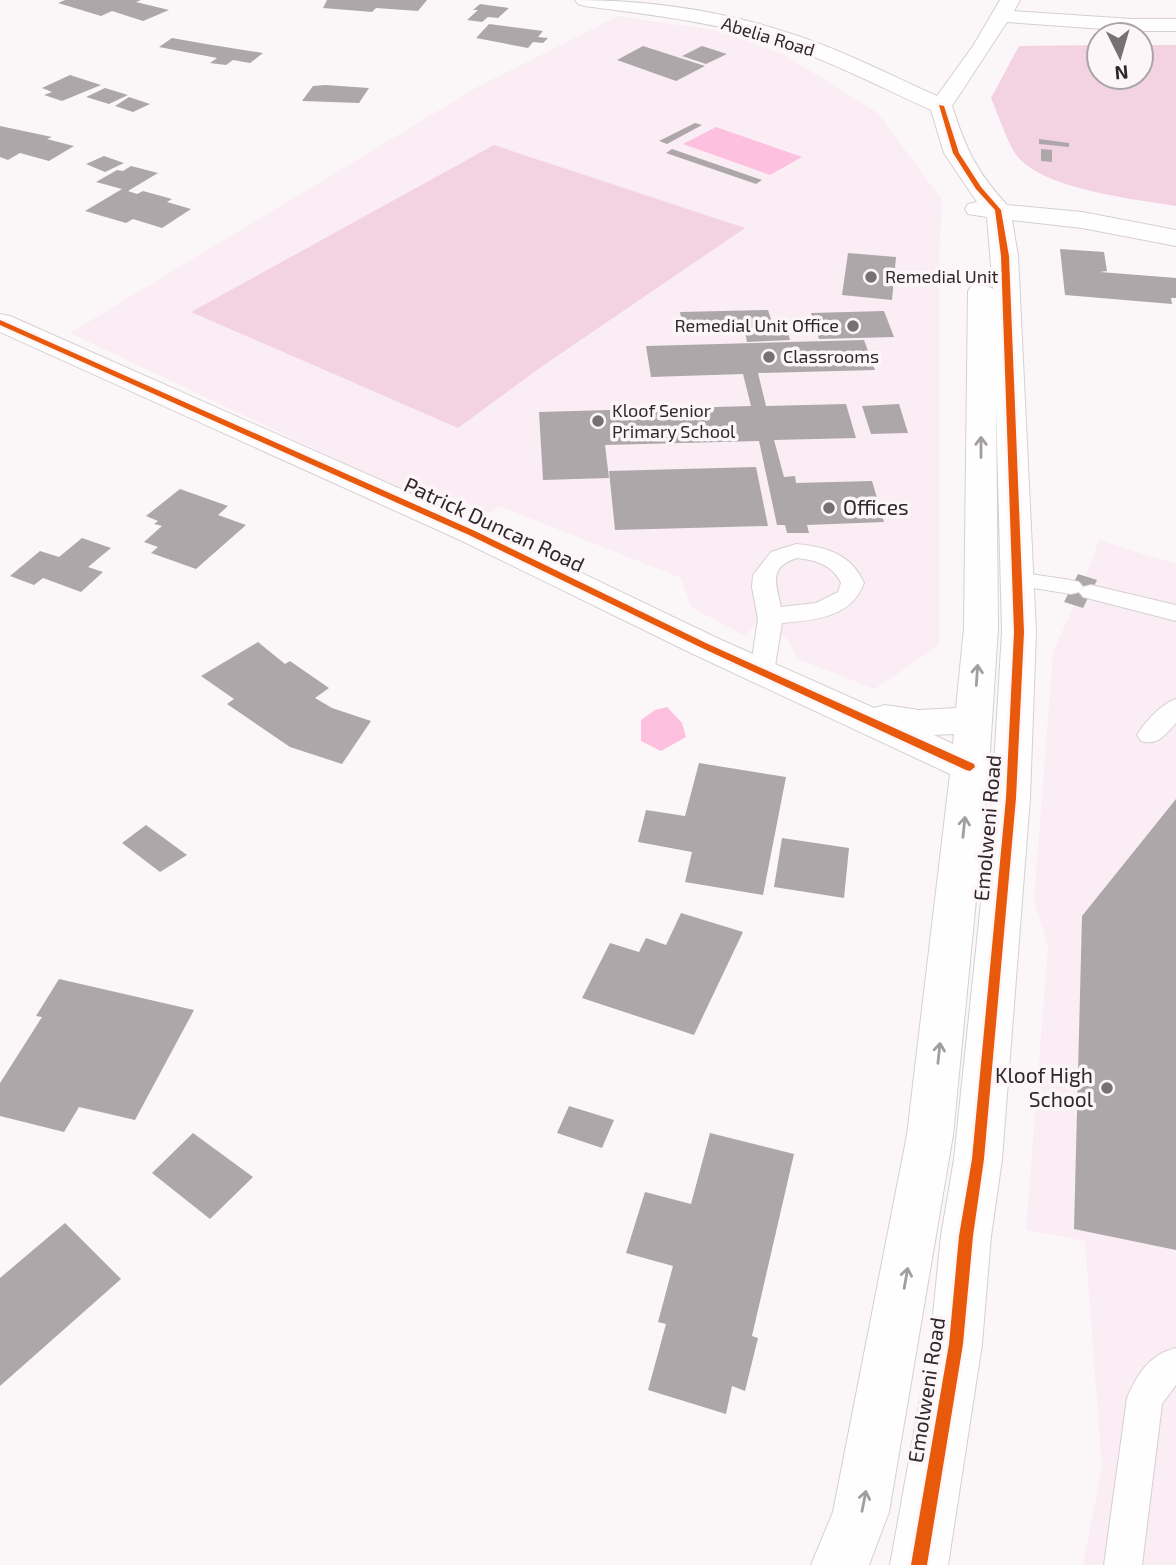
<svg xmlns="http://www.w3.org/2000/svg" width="1176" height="1565" viewBox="0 0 1176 1565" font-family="'Exo 2',sans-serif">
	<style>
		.built { fill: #fbedf4 }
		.green { fill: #f3d2e2 }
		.water { fill: #fdc0de }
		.building { fill: #ada7aa }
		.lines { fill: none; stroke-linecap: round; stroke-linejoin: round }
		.service-casing { stroke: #d6cfd2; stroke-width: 2 }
		.minor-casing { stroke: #d6cfd2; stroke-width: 2 }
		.service { fill: #fefefe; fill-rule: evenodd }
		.minor { fill: #fefefe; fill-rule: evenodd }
		.cycleway-casing { stroke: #fcf6f9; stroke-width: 5 }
		.cycleway { fill: #e8590c; fill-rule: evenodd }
		.oneway { stroke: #a29da0 }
		.poi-dot { fill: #787074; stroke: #fcf6f9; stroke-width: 2.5 }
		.labels { text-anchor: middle; stroke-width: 7; stroke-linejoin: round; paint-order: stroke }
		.far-street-label { font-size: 18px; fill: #32272c; stroke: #fcf6f9 }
		.far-poi-label { font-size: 18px; fill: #32272c; stroke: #fcf6f9; text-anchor: start }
		.poi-label { font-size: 21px; fill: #32272c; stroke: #fcf6f9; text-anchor: start }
		.street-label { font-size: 21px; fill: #32272c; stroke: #fcf6f9 }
	</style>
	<rect width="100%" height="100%" fill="#fbf7f9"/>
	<!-- built -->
	<g class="built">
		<polygon points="618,16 720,31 783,54 878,113 942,200 939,256 939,645 875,689 798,659 786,638 755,625 745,636 691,607 681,578 499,506 490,513 447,495 420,499 70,333 479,86"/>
		<polygon points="1099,540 1176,564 1176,1565 1083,1565 1102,1467 1085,1241 1026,1230 1048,946 1034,900 1053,652 1080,592"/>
	</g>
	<!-- green -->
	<g class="green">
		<path d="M 1099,45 L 1099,77 L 1141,77 L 1141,45 L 1176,45 L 1176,206 C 1135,199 1046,190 1018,157 C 1008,145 998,114 991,98 L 1019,46 Z"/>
		<polygon points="494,145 745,228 541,367 458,428 191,312"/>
	</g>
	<!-- water -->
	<g class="water">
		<polygon points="716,127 802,157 770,175 683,144"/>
		<polygon points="667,707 682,723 686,737 661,751 641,741 641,720 655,710"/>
	</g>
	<!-- building -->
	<g class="building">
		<polygon points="65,0 141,0 136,2 169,10 143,21 112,11 101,16 58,3"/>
		<polygon points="327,0 427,0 418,11 376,8 372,12 323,8"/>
		<polygon points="480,4 509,8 498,18 488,17 482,22 467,20 478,10 473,10"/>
		<polygon points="489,24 543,31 538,37 548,38 543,43 533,42 528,48 476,38"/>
		<polygon points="172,38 206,44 263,53 250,63 233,60 226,65 210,63 217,58 159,47"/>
		<polygon points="643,46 705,66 676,81 617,60"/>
		<polygon points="702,46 727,54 706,64 682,56"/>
		<polygon points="70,75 101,85 62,101 44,95 52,92 42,88"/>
		<polygon points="325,85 369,88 359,103 302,101 313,86"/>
		<polygon points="105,88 128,95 109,104 86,97"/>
		<polygon points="129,97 150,104 133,112 115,106"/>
		<polygon points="695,123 702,125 667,144 659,141"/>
		<polygon points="0,126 52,137 47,139 74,146 49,161 20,153 8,160 0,157"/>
		<polygon points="1039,139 1069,143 1069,147 1039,144"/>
		<polygon points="672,149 762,180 756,184 666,153"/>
		<polygon points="1041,149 1052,150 1052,162 1041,161"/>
		<polygon points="104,156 124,163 105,172 86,164"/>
		<polygon points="131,166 158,173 128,191 137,194 143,191 172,199 167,202 191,209 162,228 133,219 126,223 85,211 122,189 96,182 117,170 123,171"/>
		<polygon points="1060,249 1104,252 1107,271 1100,272 1176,278 1176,298 1171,298 1172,304 1065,295"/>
		<polygon points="848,253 896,257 892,300 842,295"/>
		<polygon points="768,310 774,329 787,329 790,340 747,342 745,332 684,334 680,312"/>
		<polygon points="884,311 894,337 819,339 811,313"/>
		<polygon points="864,340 875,370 758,373 766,406 846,404 856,438 774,440 784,477 795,476 796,483 872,481 884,522 807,525 809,533 787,533 785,525 777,525 759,441 605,445 609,478 543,480 539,412 751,406 743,374 651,377 646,346"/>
		<polygon points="899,404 908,433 871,434 862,406"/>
		<polygon points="756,467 768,526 615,530 609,471"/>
		<polygon points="180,489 228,506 218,515 246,525 196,569 151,553 158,547 144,542 162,526 154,524 158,521 146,516"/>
		<polygon points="82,538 111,548 88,567 103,572 81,592 43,578 34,585 10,576 40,551 59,557"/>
		<polygon points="1078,574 1097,580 1083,608 1064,602"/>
		<polygon points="258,642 285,664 290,661 329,688 315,698 332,708 371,721 342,764 290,747 227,704 234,699 201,676"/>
		<polygon points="699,763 786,777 763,895 685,882 692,852 638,842 646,810 685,816"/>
		<polygon points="1176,799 1176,1250 1074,1229 1082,916"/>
		<polygon points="146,825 187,855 160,872 122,843"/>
		<polygon points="782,838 849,848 844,898 774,887"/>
		<polygon points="681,913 743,932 694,1035 582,998 610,943 639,952 646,938 666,945"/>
		<polygon points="59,979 194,1010 135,1120 79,1107 64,1132 0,1116 0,1083 42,1017 36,1016"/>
		<polygon points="569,1106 614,1120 602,1148 557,1133"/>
		<polygon points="193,1133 253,1177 210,1219 152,1173"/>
		<polygon points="710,1133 794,1154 752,1336 758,1338 745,1391 732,1386 726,1414 648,1390 666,1324 658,1322 673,1266 626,1253 645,1192 691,1204"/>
		<polygon points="65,1223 121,1279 0,1386 0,1278"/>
	</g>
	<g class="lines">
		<!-- service casing -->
		<g class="service-casing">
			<g id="service">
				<path d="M 796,544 C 827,547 851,554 864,583 C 851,618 815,620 782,623 L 774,672 L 771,678 L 762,680 L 753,678 L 750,672 L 758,619 L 752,587 L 753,575 L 771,552 ZM 797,558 C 816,560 833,565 841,583 L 838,592 L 816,603 L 781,607 C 776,584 768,567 797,558 Z"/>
				<polygon points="1017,572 1071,580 1079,582 1083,587 1079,592 1071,594 1009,584 1006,579 1009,574"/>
				<polygon points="1091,585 1176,605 1176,621 1083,597 1079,592 1083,587"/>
				<path d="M 1176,699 L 1176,723 C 1165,735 1158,746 1141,741 L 1137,735 C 1145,722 1161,704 1176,699 Z"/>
				<path d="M 1176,1348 L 1176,1385 L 1162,1404 L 1142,1565 L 1104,1565 L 1127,1398 C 1137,1374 1150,1354 1176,1348 Z"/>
			</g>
		</g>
		<!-- minor casing -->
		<g class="minor-casing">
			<path id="minor" d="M 575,0 C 649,0 725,11 795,35 C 844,51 890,75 937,96 L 973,46 L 1000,0 L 1020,0 L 1014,11 L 1132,19 L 1176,19 L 1176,31 L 1132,31 L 1007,22 L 952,106 C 966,149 976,171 1007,205 L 1082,212 L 1176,230 L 1176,246 L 1082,228 L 1012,220 L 1018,256 L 1036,632 L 1030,798 L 1002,1159 L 991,1236 L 982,1344 L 948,1565 L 890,1565 L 930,1344 L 941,1236 L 954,1159 L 992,798 L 1002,632 L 996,401 L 998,628 L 989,767 L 953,1135 L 889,1512 L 869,1565 L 811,1565 L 833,1512 L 907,1135 L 950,774 L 693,654 L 460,540 L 0,332 L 0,314 L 10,316 L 484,526 L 717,638 L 874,708 L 885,705 L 919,710 L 956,708 L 964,628 L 968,291 L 972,285 L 981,283 L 993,289 L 987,217 L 968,214 L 965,209 L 968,204 L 977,202 L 944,153 L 931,110 C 874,84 819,55 759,37 C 702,20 643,14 585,6 L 578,4 ZM 954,734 L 953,744 L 934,735 Z"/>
		</g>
		<!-- service -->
		<use href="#service" class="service"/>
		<!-- minor -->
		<use href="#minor" class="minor"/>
		<!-- cycleway casing -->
		<g class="cycleway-casing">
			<g id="cycleway">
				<polygon points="939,105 944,106 959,153 981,187 1001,210 1009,256 1024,632 1016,798 984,1159 973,1236 963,1344 927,1565 911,1565 949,1344 959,1236 972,1159 1006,798 1014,632 1001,256 995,210 976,189 953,153"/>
				<polygon points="0,320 475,531 708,644 974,764 975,767 970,771 966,770 702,648 469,535 0,325"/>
			</g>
		</g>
		<!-- cycleway -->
		<use href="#cycleway" class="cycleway"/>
	</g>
	<!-- one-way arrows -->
	<defs><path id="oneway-shaft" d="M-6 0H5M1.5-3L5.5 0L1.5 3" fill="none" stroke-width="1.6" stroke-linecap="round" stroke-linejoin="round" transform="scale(1.75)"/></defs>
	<g class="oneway">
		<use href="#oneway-shaft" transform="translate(981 447) rotate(-90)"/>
		<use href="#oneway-shaft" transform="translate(977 675) rotate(-86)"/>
		<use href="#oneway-shaft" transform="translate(964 827) rotate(-84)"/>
		<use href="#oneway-shaft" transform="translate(939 1053) rotate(-84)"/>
		<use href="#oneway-shaft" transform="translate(906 1278) rotate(-80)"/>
		<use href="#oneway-shaft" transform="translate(864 1501) rotate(-79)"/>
	</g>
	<!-- markers -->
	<g class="poi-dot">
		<circle cx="871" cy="277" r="7"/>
		<circle cx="853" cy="326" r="7"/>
		<circle cx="769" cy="357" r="7"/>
		<circle cx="598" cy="421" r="7"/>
		<circle cx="829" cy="508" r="7"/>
		<circle cx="1107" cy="1088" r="7"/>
	</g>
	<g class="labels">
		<!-- far-street labels -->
		<g class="far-street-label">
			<text transform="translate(768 37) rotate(17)" y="6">Abelia Road</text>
		</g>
		<!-- far-poi labels -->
		<g class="far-poi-label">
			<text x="885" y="283">Remedial Unit</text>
			<text x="839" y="332" text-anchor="end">Remedial Unit Office</text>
			<text x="783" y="363">Classrooms</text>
			<text x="612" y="417">Kloof Senior<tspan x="612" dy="21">Primary School</tspan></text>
		</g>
		<!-- poi labels -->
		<g class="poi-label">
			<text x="843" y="515">Offices</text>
			<text x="1093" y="1083" text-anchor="end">Kloof High<tspan x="1093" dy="24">School</tspan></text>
		</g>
		<!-- street labels -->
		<g class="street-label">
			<text transform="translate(494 525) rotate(25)" y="7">Patrick Duncan Road</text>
			<text transform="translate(988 828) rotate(-85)" y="7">Emolweni Road</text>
			<text transform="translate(927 1390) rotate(-81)" y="7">Emolweni Road</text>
		</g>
	</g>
	<!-- north arrow -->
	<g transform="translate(1120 56) rotate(175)"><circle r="33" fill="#fcf6f9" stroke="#aba3a7" stroke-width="2"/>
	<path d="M0-5L12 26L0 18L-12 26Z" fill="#787074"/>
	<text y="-10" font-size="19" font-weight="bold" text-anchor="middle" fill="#32272c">N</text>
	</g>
</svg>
